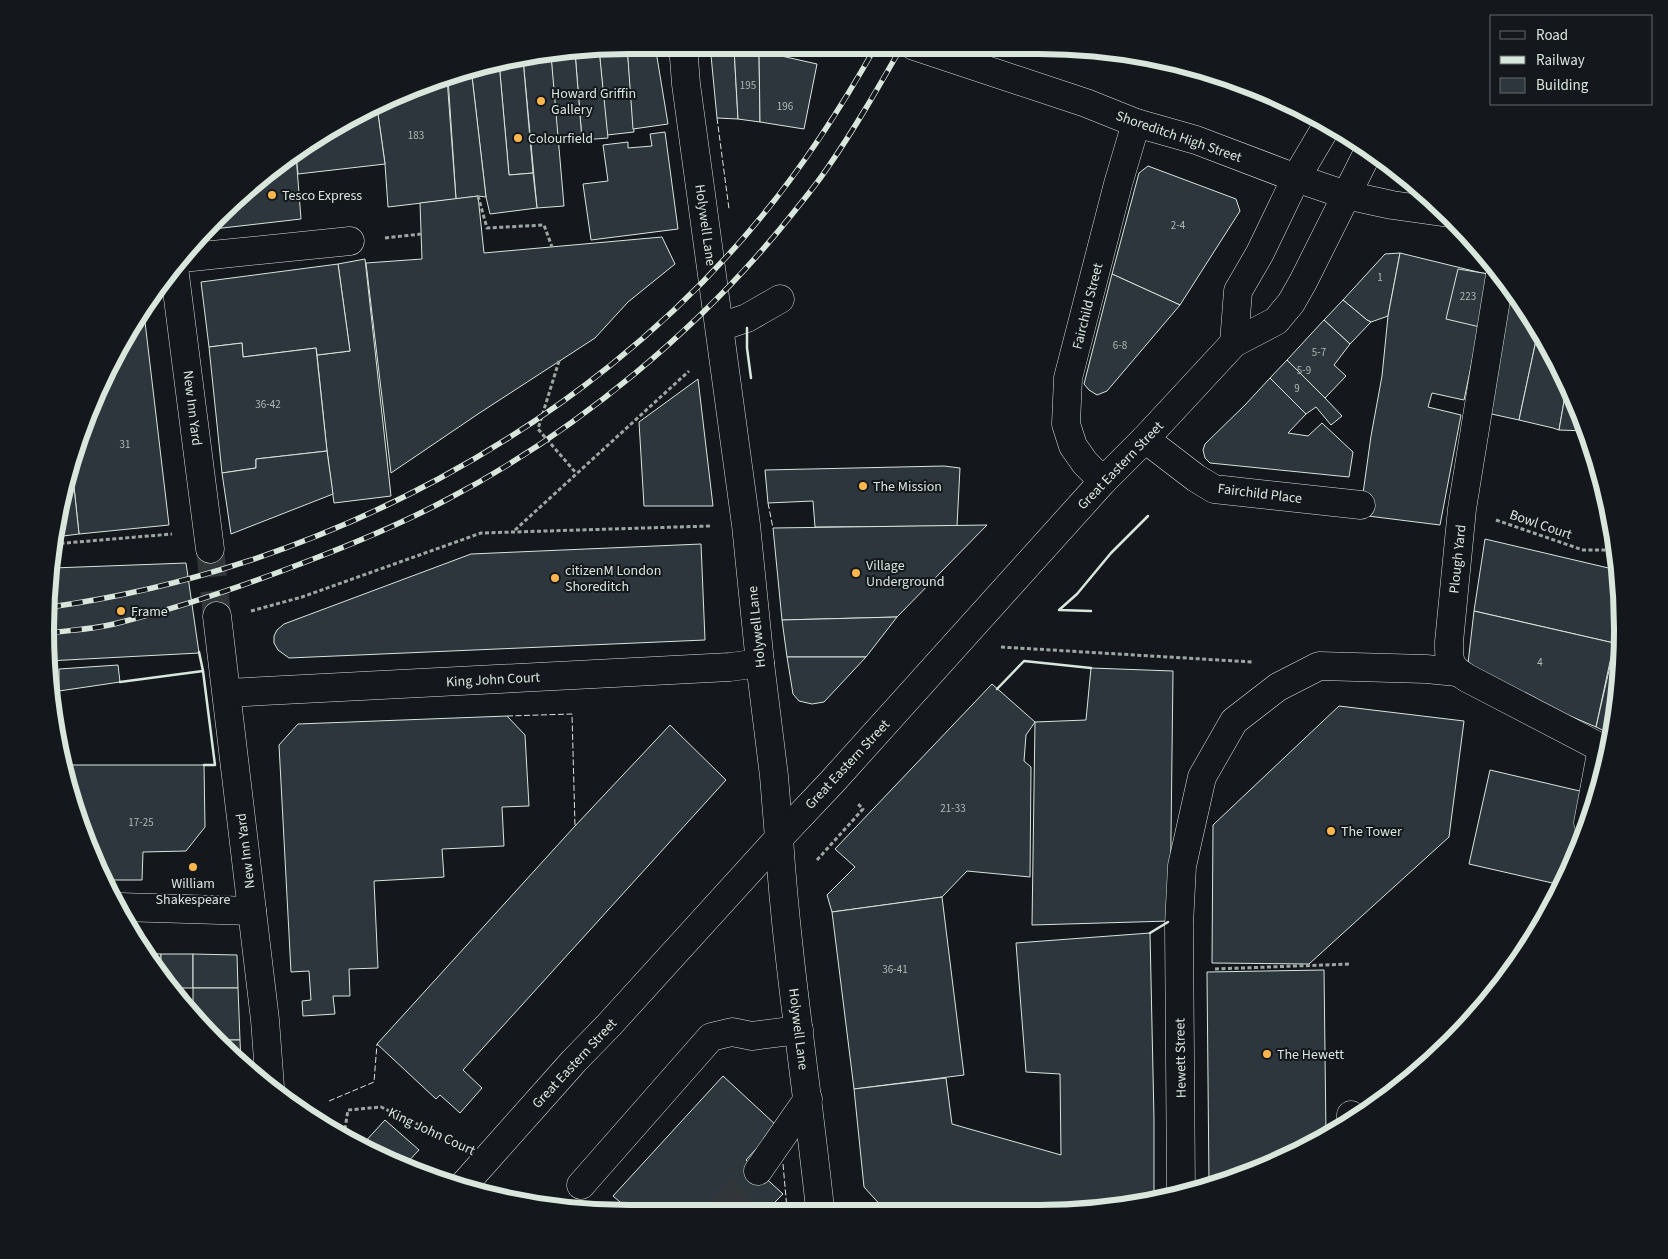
<svg xmlns="http://www.w3.org/2000/svg" width="1668" height="1259" viewBox="0 0 1668 1259" font-family="'Source Sans 3',sans-serif">
	<style>
		.building { fill: #2c363c; stroke: #d8e6dc }
		.lines { fill: none; stroke-linecap: round; stroke-linejoin: round }
		.minor-tunnel { stroke: #313739; stroke-width: 28; stroke-dasharray: 28 14; stroke-linecap: butt }
		.minor-casing { stroke: #d8e6dc; stroke-width: 29 }
		.major-casing { stroke: #d8e6dc; stroke-width: 29 }
		.highway-casing { stroke: #d8e6dc; stroke-width: 29 }
		.path { stroke: #9da8a2; stroke-width: 3; stroke-dasharray: 4 2.5; stroke-linecap: butt }
		.minor { stroke: #14181c; stroke-width: 28 }
		.major { stroke: #14181c; stroke-width: 28 }
		.highway { stroke: #14181c; stroke-width: 28 }
		.rail-casing { stroke: #d8e6dc; stroke-width: 5.5 }
		.rail { stroke: #14181c; stroke-width: 4; stroke-dasharray: 11; stroke-linecap: butt }
		.fence { stroke: #d8e6dc; stroke-width: 1; stroke-dasharray: 6 2.5; stroke-linecap: butt }
		.wall { stroke: #d8e6dc; stroke-width: 2.5 }
		.poi-dot { fill: #ffb74d; stroke: #14181c; stroke-width: 2 }
		.labels { text-anchor: middle; stroke-width: 4; stroke-linejoin: round; paint-order: stroke }
		.number-label { font-size: 11px; fill: #adbab4 }
		.poi-label { font-size: 14px; fill: #d8e6dc; stroke: #14181c; text-anchor: start }
		.street-label { font-size: 14px; fill: #d8e6dc; stroke: #14181c }
		.rim { fill: none; stroke: #d8e6dc; stroke-width: 6 }
	</style>
	<rect width="100%" height="100%" fill="#14181c"/>
	<!-- building -->
	<g class="building">
		<polygon points="627,45 634,132 607,135 599,49"/>
		<polygon points="627,45 655,45 668,124 633,129"/>
		<polygon points="710,45 734,48 738,119 717,118"/>
		<polygon points="734,48 759,51 760,122 738,119"/>
		<polygon points="599,49 608,138 582,140 575,52"/>
		<polygon points="759,51 817,64 804,129 760,122"/>
		<polygon points="575,52 582,140 557,144 551,55"/>
		<polygon points="551,55 564,206 537,208 523,59"/>
		<polygon points="523,59 533,173 509,175 499,62"/>
		<polygon points="499,62 509,175 533,173 537,208 490,214 486,197 471,68 478,65"/>
		<polygon points="471,68 486,197 478,196 456,199 448,78"/>
		<polygon points="447,78 456,199 388,207 385,164 377,107"/>
		<polygon points="377,107 385,164 298,174 296,155 337,123"/>
		<polygon points="665,132 678,229 591,240 583,184 608,181 603,145 628,142 628,148 652,146 650,134"/>
		<polygon points="296,155 301,219 205,230 216,216"/>
		<polygon points="1148,166 1236,199 1240,211 1180,305 1112,274 1139,173"/>
		<polygon points="478,196 484,253 662,237 675,264 628,302 595,338 478,414 391,473 366,263 422,259 420,203"/>
		<polygon points="1400,253 1388,316 1371,322 1367,320 1343,300 1385,254"/>
		<polygon points="1400,253 1490,275 1464,400 1432,393 1428,407 1461,415 1440,525 1360,515 1371,436 1382,376 1388,316"/>
		<polygon points="365,259 391,496 334,503 327,451 317,355 350,351 338,264"/>
		<polygon points="338,264 350,351 317,355 316,348 243,357 242,343 209,347 201,282"/>
		<polygon points="1458,269 1489,274 1480,327 1446,319"/>
		<polygon points="1112,274 1180,305 1107,391 1097,395 1089,390 1084,384"/>
		<polygon points="1509,293 1516,294 1524,305 1538,331 1519,420 1487,413"/>
		<polygon points="1343,300 1367,320 1371,322 1350,344 1324,320"/>
		<polygon points="143,305 169,525 79,534 72,468 105,371"/>
		<polygon points="1324,320 1350,344 1334,365 1346,376 1325,398 1287,360"/>
		<polygon points="1538,331 1567,384 1559,430 1553,428 1519,420"/>
		<polygon points="242,343 243,357 316,348 327,451 256,459 256,468 222,473 209,347"/>
		<polygon points="1287,360 1325,398 1342,416 1331,425 1316,407 1306,414 1270,378"/>
		<polygon points="1270,378 1306,414 1288,433 1308,436 1322,423 1353,452 1349,477 1210,463 1205,458 1203,450 1205,444 1245,405"/>
		<polygon points="698,379 713,506 644,506 639,422"/>
		<polygon points="1567,384 1578,406 1586,431 1559,430"/>
		<polygon points="327,451 333,494 231,534 222,473 256,468 256,459"/>
		<polygon points="944,466 960,468 957,526 815,527 813,501 768,503 765,470"/>
		<polygon points="72,468 79,534 55,537 56,515"/>
		<polygon points="987,525 897,617 782,620 773,528"/>
		<polygon points="1485,539 1617,570 1622,615 1614,643 1474,611"/>
		<polygon points="701,544 705,640 289,658 278,650 274,643 274,636 277,630 284,624 471,554"/>
		<polygon points="186,563 199,653 47,661 53,568"/>
		<polygon points="1474,611 1614,643 1596,727 1467,672"/>
		<polygon points="897,617 866,657 787,657 782,620"/>
		<polygon points="1613,653 1621,655 1613,735 1596,727"/>
		<polygon points="787,657 866,657 824,702 812,704 799,701 793,694"/>
		<polygon points="118,665 120,682 59,691 59,669"/>
		<polygon points="1091,668 1173,671 1170,921 1032,925 1035,722 1086,720"/>
		<polygon points="992,684 1035,722 1026,735 1024,761 1031,767 1030,877 967,871 942,897 832,912 827,895 855,867 835,849"/>
		<polygon points="1339,706 1464,721 1449,837 1309,964 1212,963 1213,825"/>
		<polygon points="507,716 525,735 529,806 502,807 504,846 442,849 444,877 374,881 378,968 349,969 350,996 333,996 335,1014 303,1016 302,1001 311,1000 309,971 291,972 279,745 298,724"/>
		<polygon points="670,725 726,780 463,1070 482,1088 460,1113 440,1095 436,1099 377,1044 575,826"/>
		<polygon points="66,765 204,765 205,827 186,851 143,852 142,880 107,880 76,818"/>
		<polygon points="1490,770 1584,792 1564,880 1561,885 1469,864"/>
		<polygon points="942,897 964,1075 854,1089 832,912"/>
		<polygon points="1150,933 1154,1119 1154,1199 1115,1209 884,1209 864,1187 854,1089 946,1078 952,1124 1061,1155 1060,1074 1026,1072 1016,943"/>
		<polygon points="143,953 161,954 161,974 144,954"/>
		<polygon points="161,954 193,954 193,988 173,988 161,974"/>
		<polygon points="193,954 237,955 238,988 193,988"/>
		<polygon points="1324,970 1326,1135 1262,1170 1209,1184 1207,972"/>
		<polygon points="193,988 238,988 240,1040 219,1040 193,1011"/>
		<polygon points="219,1040 240,1040 241,1065"/>
		<polygon points="723,1076 777,1126 746,1160 783,1194 775,1202 779,1209 709,1209 703,1204 699,1209 628,1209 613,1196"/>
		<polygon points="385,1120 419,1150 404,1166 366,1149 362,1145"/>
	</g>
	<g class="lines">
		<!-- minor-tunnel -->
		<g class="minor-tunnel">
			<polyline points="210,549 217,616"/>
			<polyline points="724,1209 758,1171"/>
		</g>
		<!-- minor casing -->
		<g class="minor-casing">
			<g id="minor">
				<polyline points="683,45 686,84 746,525 760,663 774,776 779,838"/>
				<polyline points="182,258 350,241"/>
				<polyline points="174,267 210,549"/>
				<path d="M 1500,275 L 1462,509 L 1449,642 C 1449,662 1449,667 1467,678 L 1609,752"/>
				<polyline points="720,327 747,318 780,299"/>
				<polyline points="1145,439 1196,478 1214,489 1361,505"/>
				<polyline points="1103,481 1085,463 1073,446 1066,424 1068,378 1118,184 1136,123"/>
				<polyline points="217,616 265,1020 270,1087"/>
				<polyline points="227,693 730,667 760,663"/>
				<polyline points="1588,823 1602,748"/>
				<polyline points="120,907 252,911"/>
				<polyline points="1351,1122 1351,1115"/>
				<polyline points="758,1171 808,1099"/>
				<polyline points="581,1185 711,1037 732,1032 752,1036 799,1030"/>
				<polyline points="1181,1191 1179,925 1182,866 1202,777 1234,721 1278,687 1319,666 1426,669 1457,672"/>
			</g>
		</g>
		<!-- major casing -->
		<g class="major-casing">
			<polyline id="major" points="914,46 1086,103 1136,123 1196,140 1296,178 1346,195 1392,205 1449,213"/>
		</g>
		<!-- highway casing -->
		<g class="highway-casing">
			<g id="highway">
				<polyline points="1234,343 1238,291 1260,253 1296,178 1328,124"/>
				<path d="M 779,838 C 787,962 807,1085 820,1209"/>
				<polyline points="461,1188 574,1061 609,1025 779,838 832,782 1103,481 1145,439 1234,343 1276,321 1291,303 1303,282 1369,150"/>
			</g>
		</g>
		<!-- path -->
		<g class="path">
			<polyline points="478,196 487,228 544,225 552,247"/>
			<polyline points="385,238 421,234"/>
			<polyline points="559,361 538,429 576,473"/>
			<polyline points="1496,520 1583,550 1615,550"/>
			<polyline points="515,530 689,371"/>
			<polyline points="54,544 172,534"/>
			<polyline points="251,611 302,597 481,533 710,526"/>
			<polyline points="1001,647 1252,662"/>
			<polyline points="817,860 863,809 858,804"/>
			<polyline points="1215,969 1350,964"/>
			<polyline points="337,1136 344,1135 348,1110 381,1107 455,1142"/>
		</g>
		<!-- minor -->
		<use href="#minor" class="minor"/>
		<!-- major -->
		<use href="#major" class="major"/>
		<!-- highway -->
		<use href="#highway" class="highway"/>
		<!-- rail casing -->
		<g class="rail-casing">
			<g id="rail">
				<path d="M 50,607 C 316,571 584,430 757,222 C 803,167 841,108 876,46"/>
				<path d="M 49,633 C 71,630 96,629 118,623 C 182,607 246,585 308,561 C 355,543 401,524 446,500 C 575,433 703,327 793,213 C 804,199 816,185 826,170 C 854,130 878,88 902,46"/>
			</g>
		</g>
		<!-- rail -->
		<use href="#rail" class="rail"/>
		<!-- fence -->
		<g class="fence">
			<polyline points="717,118 729,209"/>
			<polyline points="768,503 773,528"/>
			<polyline points="507,716 572,714 575,826"/>
			<polyline points="329,1101 374,1082 377,1044"/>
			<polyline points="783,1164 787,1209"/>
		</g>
		<!-- wall -->
		<g class="wall">
			<polyline points="747,328 747,348 751,378"/>
			<polyline points="1091,611 1059,610 1077,594 1111,553 1148,516"/>
			<polyline points="199,652 203,671"/>
			<polyline points="120,682 203,671 215,765 204,765"/>
			<polyline points="997,689 1024,661 1091,668"/>
			<polyline points="1150,933 1168,922"/>
		</g>
	</g>
	<!-- markers -->
	<g class="poi-dot">
		<circle cx="541" cy="101" r="5"/>
		<circle cx="518" cy="138" r="5"/>
		<circle cx="272" cy="195" r="5"/>
		<circle cx="863" cy="486" r="5"/>
		<circle cx="856" cy="573" r="5"/>
		<circle cx="555" cy="578" r="5"/>
		<circle cx="121" cy="611" r="5"/>
		<circle cx="1331" cy="831" r="5"/>
		<circle cx="193" cy="867" r="5"/>
		<circle cx="1267" cy="1054" r="5"/>
	</g>
	<g class="labels">
		<!-- number labels -->
		<g class="number-label">
			<text x="748" y="89">195</text>
			<text x="785" y="110">196</text>
			<text x="416" y="139">183</text>
			<text x="1178" y="229">2-4</text>
			<text x="1380" y="281">1</text>
			<text x="1468" y="300">223</text>
			<text x="1120" y="349">6-8</text>
			<text x="1319" y="356">5-7</text>
			<text x="1304" y="374">5-9</text>
			<text x="1297" y="392">9</text>
			<text x="268" y="408">36-42</text>
			<text x="125" y="448">31</text>
			<text x="1540" y="666">4</text>
			<text x="953" y="812">21-33</text>
			<text x="141" y="826">17-25</text>
			<text x="895" y="973">36-41</text>
		</g>
		<!-- poi labels -->
		<g class="poi-label">
			<text x="551" y="98">Howard Griffin<tspan x="551" dy="16">Gallery</tspan></text>
			<text x="528" y="143">Colourfield</text>
			<text x="282" y="200">Tesco Express</text>
			<text x="873" y="491">The Mission</text>
			<text x="866" y="570">Village<tspan x="866" dy="16">Underground</tspan></text>
			<text x="565" y="575">citizenM London<tspan x="565" dy="16">Shoreditch</tspan></text>
			<text x="131" y="616">Frame</text>
			<text x="1341" y="836">The Tower</text>
			<text x="193" y="888" text-anchor="middle">William<tspan x="193" dy="16">Shakespeare</tspan></text>
			<text x="1277" y="1059">The Hewett</text>
		</g>
		<!-- street labels -->
		<g class="street-label">
			<text transform="translate(1179 136) rotate(19)" y="5">Shoreditch High Street</text>
			<text transform="translate(706 225) rotate(82)" y="5">Holywell Lane</text>
			<text transform="translate(1087 306) rotate(-76)" y="5">Fairchild Street</text>
			<text transform="translate(193 408) rotate(83)" y="5">New Inn Yard</text>
			<text transform="translate(1120 465) rotate(-46)" y="5">Great Eastern Street</text>
			<text transform="translate(1260 493) rotate(7)" y="5">Fairchild Place</text>
			<text transform="translate(1541 524) rotate(19)" y="5">Bowl Court</text>
			<text transform="translate(1457 559) rotate(-84)" y="5">Plough Yard</text>
			<text transform="translate(756 627) rotate(-96)" y="5">Holywell Lane</text>
			<text transform="translate(493 679) rotate(-3)" y="5">King John Court</text>
			<text transform="translate(847 764) rotate(-47)" y="5">Great Eastern Street</text>
			<text transform="translate(245 851) rotate(-97)" y="5">New Inn Yard</text>
			<text transform="translate(799 1029) rotate(83)" y="5">Holywell Lane</text>
			<text transform="translate(1180 1058) rotate(-91)" y="5">Hewett Street</text>
			<text transform="translate(574 1063) rotate(-47)" y="5">Great Eastern Street</text>
			<text transform="translate(432 1131) rotate(25)" y="5">King John Court</text>
		</g>
	</g>
	<!-- crop -->
	<path d="M0 0H1668V1259H0ZM629 54H1039A575 575 0 0 1 1614 629V630A575 575 0 0 1 1039 1205H629A575 575 0 0 1 54 630V629A575 575 0 0 1 629 54Z" fill="#14181c" fill-rule="evenodd"/>
	<path class="rim" d="M629 54H1039A575 575 0 0 1 1614 629V630A575 575 0 0 1 1039 1205H629A575 575 0 0 1 54 630V629A575 575 0 0 1 629 54Z"/>
	<!-- legend -->
	<rect x="1490" y="15" width="162" height="90" fill="#14181c" stroke="#626a69"/>
	<rect x="1500" y="31" width="25" height="8" fill="#14181c" stroke="#626a69"/>
	<text x="1536" y="40" font-size="15" fill="#d8e6dc">Road</text>
	<rect x="1500" y="56" width="25" height="8" fill="#d8e6dc" stroke="#626a69"/>
	<text x="1536" y="65" font-size="15" fill="#d8e6dc">Railway</text>
	<rect x="1500" y="78" width="25" height="15" fill="#2c363c" stroke="#626a69"/>
	<text x="1536" y="90" font-size="15" fill="#d8e6dc">Building</text>
</svg>
